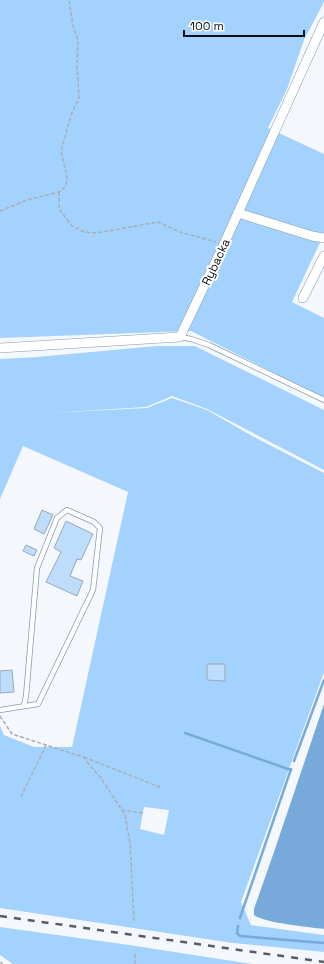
<svg xmlns="http://www.w3.org/2000/svg" width="324" height="964" viewBox="0 0 324 964" font-family="'Space Grotesk',sans-serif">
	<style>
		.green { fill: #a3d2fe; fill-rule: evenodd }
		.water { fill: #77aada }
		.lines { fill: none; stroke-linecap: round; stroke-linejoin: round }
		.stream { stroke: #77aada; stroke-width: 2.5 }
		.building { fill: #bdddfb; stroke: #95a9bd }
		.service-casing { stroke: #879bae; stroke-width: 6 }
		.minor-casing { stroke: #879bae; stroke-width: 10 }
		.path { stroke: #a9aeb3; stroke-width: 1.5; stroke-dasharray: 4 2; stroke-linecap: butt }
		.service { stroke: #fff; stroke-width: 4.5 }
		.minor { stroke: #fff; stroke-width: 9 }
		.rail { stroke: #575d63; stroke-width: 2.5; stroke-dasharray: 7 7; stroke-linecap: butt }
		.labels { text-anchor: middle; stroke-width: 4; stroke-linejoin: round; paint-order: stroke }
		.street-label { font-size: 12px; fill: #080f16; stroke: #fff }
	</style>
	<rect width="100%" height="100%" fill="#f4f8fc"/>
	<!-- green -->
	<g class="green">
		<polygon points="0,0 324,0 324,2 304,40 287,89 268,128 324,154 324,234 292,302 324,318 324,398 191,331 0,338"/>
		<path d="M 157,346 L 195,346 L 324,410 L 324,470 L 207,409 L 172,396 L 146,407 L 49,413 L 147,408 L 172,398 L 207,410 L 254,437 L 324,473 L 324,672 L 241,902 L 251,925 L 324,935 L 324,952 L 233,943 L 0,908 L 0,726 L 4,735 L 34,747 L 72,747 L 128,492 L 23,446 L 0,499 L 0,359 L 37,357 ZM 144,807 L 169,810 L 164,835 L 140,829 Z"/>
		<polygon points="0,927 136,946 252,964 13,964 0,955"/>
	</g>
	<!-- water -->
	<path class="water" d="M 324,704 L 324,929 C 309,927 264,923 254,915 L 254,909 L 275,849 Z"/>
	<g class="lines">
		<!-- stream -->
		<g class="stream">
			<polyline points="185,733 291,770"/>
			<polyline points="294,761 324,680"/>
			<polyline points="240,918 291,769"/>
			<polyline points="238,926 237,933 240,936 324,943"/>
		</g>
	</g>
	<!-- building -->
	<g class="building">
		<polygon points="42,510 53,515 44,534 34,529"/>
		<polygon points="66,521 93,534 81,560 77,559 70,576 83,581 77,596 46,582 61,552 54,548"/>
		<polygon points="26,545 37,550 34,556 23,551"/>
		<polygon points="207,664 225,664 225,681 207,680"/>
		<polygon points="12,670 14,692 0,693 0,671"/>
	</g>
	<g class="lines">
		<!-- service casing -->
		<g class="service-casing">
			<g id="service">
				<polyline points="180,337 191,339 209,345 324,400"/>
				<polyline points="0,710 38,704 93,590 100,528 94,522 67,510 57,518 37,568 26,696 24,706"/>
			</g>
		</g>
		<!-- minor casing -->
		<g class="minor-casing">
			<g id="minor">
				<polyline points="238,213 312,236 324,238"/>
				<polyline points="303,298 324,256"/>
				<polyline points="0,348 180,337 224,244 324,22"/>
			</g>
		</g>
		<!-- path -->
		<g class="path">
			<polyline points="59,192 59,209 72,226 84,232 97,233 158,222 180,232 216,242"/>
			<polyline points="0,211 27,200 59,192 66,186 67,176 61,151 71,115 79,98 77,67 78,40 73,26 69,0"/>
			<polyline points="0,716 12,734 83,757 101,778 125,815 130,843 134,922"/>
			<polyline points="84,757 162,788"/>
			<path d="M 21,797 C 29,779 38,763 46,745"/>
			<polyline points="121,810 143,813"/>
			<polyline points="135,954 135,964"/>
			<polyline points="0,962 3,964"/>
		</g>
		<!-- service -->
		<use href="#service" class="service"/>
		<!-- minor -->
		<use href="#minor" class="minor"/>
		<!-- rail -->
		<polyline class="rail" points="0,916 324,962"/>
	</g>
	<g class="labels">
		<!-- street labels -->
		<g class="street-label">
			<text transform="translate(216 262) rotate(-65)" y="4">Rybacka</text>
		</g>
	</g>
	<!-- scale -->
	<path d="M184 30v6h120v-6" fill="none" stroke="#080f16" stroke-width="2"/>
	<text x="190" y="30" font-size="12" fill="#080f16" stroke="#ffffff" stroke-width="3" paint-order="stroke">100 m</text>
</svg>
